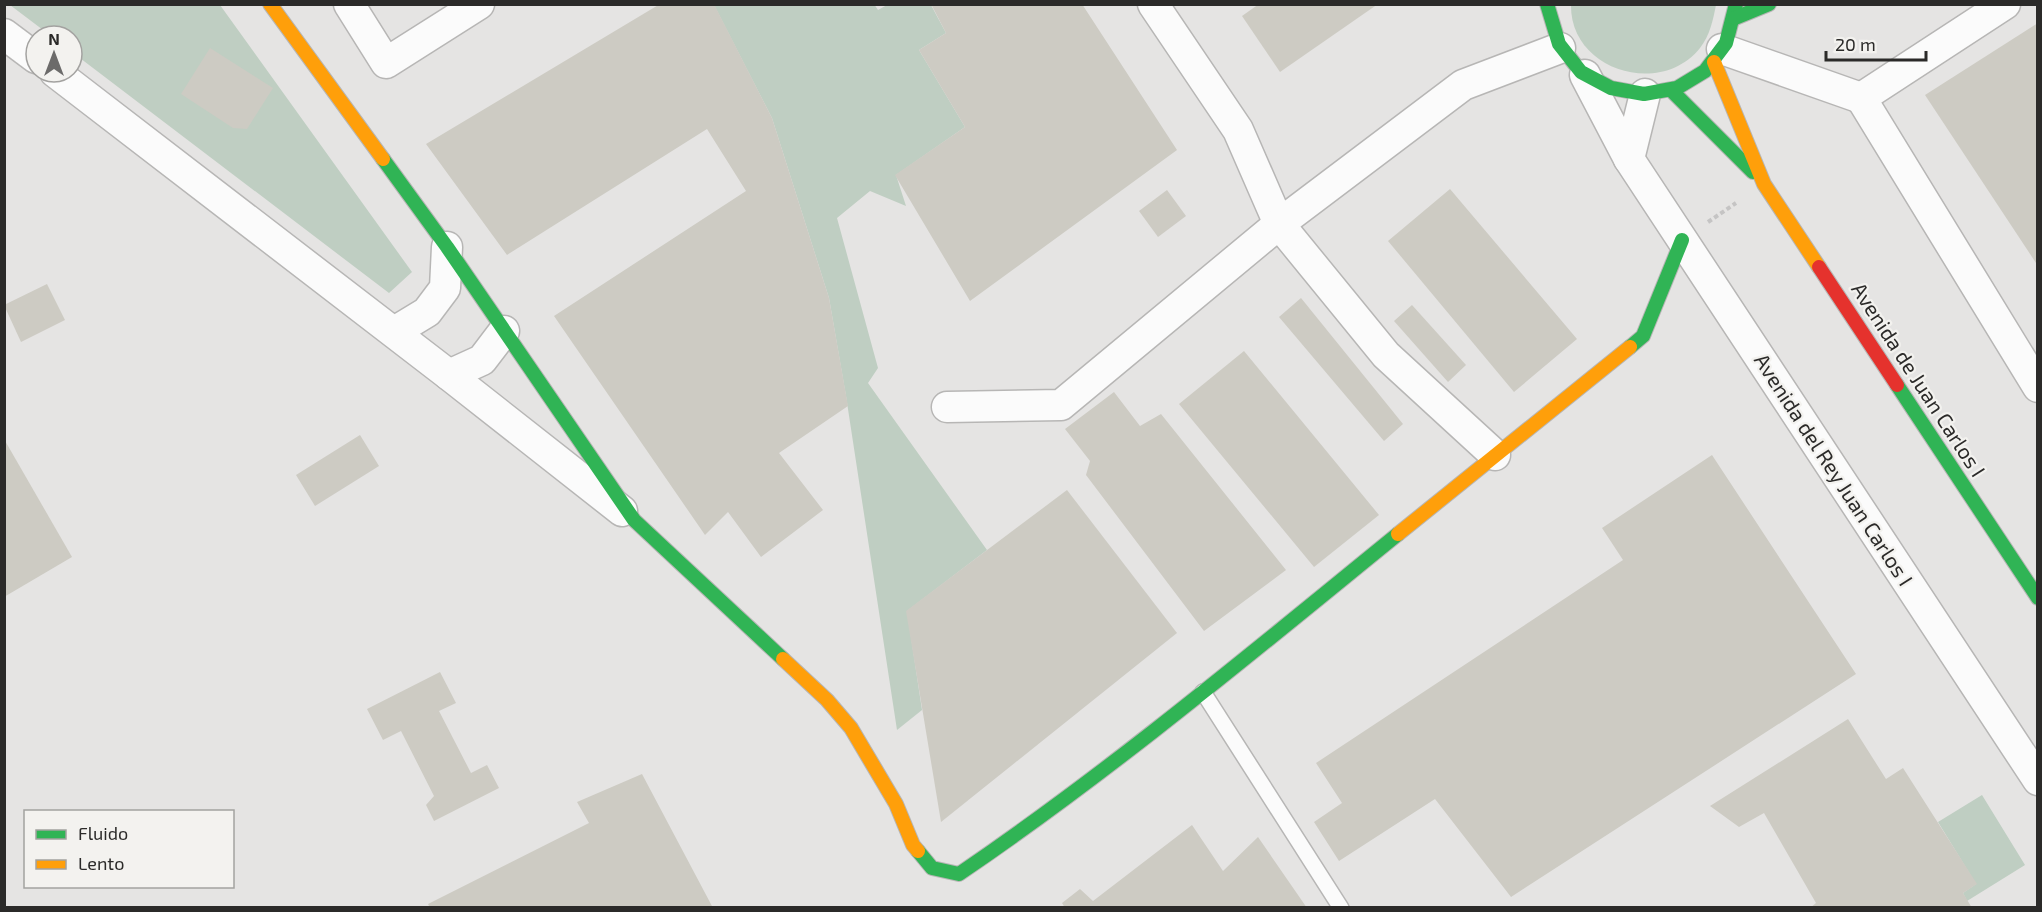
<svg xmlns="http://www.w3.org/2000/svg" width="2042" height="912" viewBox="0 0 2042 912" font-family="'Exo 2',sans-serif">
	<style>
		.green { fill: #bfcec2 }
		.building { fill: #cdcbc3 }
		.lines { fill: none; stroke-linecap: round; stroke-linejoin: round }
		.lane-casing { stroke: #b7b6b5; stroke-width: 18 }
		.street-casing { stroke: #b7b6b5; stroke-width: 33 }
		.fast-casing { stroke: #b7b6b5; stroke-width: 16 }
		.slow-casing { stroke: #b7b6b5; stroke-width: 16 }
		.jam-casing { stroke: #b7b6b5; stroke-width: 16 }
		.path { stroke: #c5c4c4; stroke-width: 4; stroke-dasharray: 4.5 3; stroke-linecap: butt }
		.lane { stroke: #fbfbfb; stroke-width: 15 }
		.street { stroke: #fbfbfb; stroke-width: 30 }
		.fast { stroke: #30b455; stroke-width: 14 }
		.slow { stroke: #ff9f0a; stroke-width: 14 }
		.jam { stroke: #e5322d; stroke-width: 14 }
		.labels { text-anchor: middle; stroke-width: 4.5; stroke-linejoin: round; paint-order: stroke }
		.street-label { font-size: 21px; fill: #2b2a29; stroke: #f3f2ef }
	</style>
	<rect width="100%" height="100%" fill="#e5e4e3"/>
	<!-- green -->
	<g class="green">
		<polygon points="874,4 878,10 887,5 931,5 946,33 919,50 965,127 896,175 906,206 870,191 837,218 878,368 868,383 987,550 907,611 922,710 897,730 846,396 829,298 772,118 714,5"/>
		<polygon points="10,5 220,5 412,272 389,293 72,52 72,36 51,36"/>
		<path d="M 1571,5 L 1572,4 L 1716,5 C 1713,20 1710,35 1700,48 C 1660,98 1570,70 1571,5 Z"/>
		<polygon points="1982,795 2025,865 1967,901 1963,893 1976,884 1938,822"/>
	</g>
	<!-- building -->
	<g class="building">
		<polygon points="660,4 714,4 772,118 829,298 848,406 779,453 823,510 761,557 728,512 705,535 554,316 746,191 707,129 507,255 426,144"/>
		<polygon points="931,4 1082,4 1177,150 970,301 895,175 965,127 919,50 946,33"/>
		<polygon points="1259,4 1378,4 1280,72 1242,16"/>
		<polygon points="2038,23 2038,266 1925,95"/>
		<polygon points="210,48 273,88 247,129 233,128 181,94"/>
		<polygon points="1450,189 1577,339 1514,392 1388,241"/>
		<polygon points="1167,190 1186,216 1158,237 1139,211"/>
		<polygon points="47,284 65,320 21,342 4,305"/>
		<polygon points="1301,298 1403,424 1384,441 1279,317"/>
		<polygon points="1412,305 1466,365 1448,382 1394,321"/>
		<polygon points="1244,351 1379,515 1314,567 1179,404"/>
		<polygon points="1114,392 1140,426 1161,414 1286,570 1204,631 1086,475 1090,461 1065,429"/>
		<polygon points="360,435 379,466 315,506 296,475"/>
		<polygon points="4,439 72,557 4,597"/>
		<polygon points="1712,455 1856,674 1511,897 1435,799 1339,861 1314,822 1342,803 1316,763 1623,560 1602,528"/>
		<polygon points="1067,490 1177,633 941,822 906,611"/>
		<polygon points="440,672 456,703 439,711 471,773 487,765 499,788 434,821 426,805 434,796 401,731 383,740 367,709"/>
		<polygon points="1848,719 1886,779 1903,768 1977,884 1963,893 1972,908 1810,908 1816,903 1764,813 1739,827 1710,806"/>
		<polygon points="642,774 713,908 430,908 428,904 589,823 577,802"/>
		<polygon points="1192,825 1223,871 1258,837 1307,908 1065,908 1062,903 1080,889 1093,901"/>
	</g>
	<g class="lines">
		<!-- lane casing -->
		<g class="lane-casing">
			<polyline id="lane" points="1203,692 1341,908"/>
		</g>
		<!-- street casing -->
		<g class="street-casing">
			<g id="street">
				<polyline points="349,4 386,63 479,4"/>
				<polyline points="1153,4 1238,130 1279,224 1386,355 1495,455"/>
				<polyline points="4,34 36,58"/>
				<polyline points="1722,49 1861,98 2005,4"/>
				<polyline points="55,72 449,375 622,511"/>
				<polyline points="1585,75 1629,159 2038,780"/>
				<polyline points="1861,98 2038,387"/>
				<polyline points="1629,159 1645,94"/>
				<polyline points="394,332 427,312 445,288 447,247"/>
				<polyline points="449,375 482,360 504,331"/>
				<polyline points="947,407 1061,405 1279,224 1463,85 1560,48"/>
			</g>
		</g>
		<!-- fast casing -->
		<g class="fast-casing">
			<g id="fast">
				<polyline points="1547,4 1559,44 1581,72 1611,88 1644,94 1677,88 1705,71 1726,43 1736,4"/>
				<polyline points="1735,18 1769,4"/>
				<polyline points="1671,90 1753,172"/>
				<polyline points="383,159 447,247 634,520 783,659"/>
				<polyline points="1630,347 1643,336 1682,240"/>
				<polyline points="1897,385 2038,598"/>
				<path d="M 918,851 L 932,868 L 959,874 C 1112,770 1254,651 1398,534"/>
			</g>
		</g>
		<!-- slow casing -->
		<g class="slow-casing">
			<g id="slow">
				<polyline points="270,4 383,159"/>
				<polyline points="1714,62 1764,184 1819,267"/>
				<polyline points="1398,534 1630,347"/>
				<polyline points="783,659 827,700 851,728 896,804 913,845 918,851"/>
			</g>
		</g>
		<!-- jam casing -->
		<g class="jam-casing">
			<polyline id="jam" points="1819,267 1897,385"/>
		</g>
		<!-- path -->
		<polyline class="path" points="1708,222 1736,203"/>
		<!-- lane -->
		<use href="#lane" class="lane"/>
		<!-- street -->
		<use href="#street" class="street"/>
		<!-- fast -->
		<use href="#fast" class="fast"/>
		<!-- slow -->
		<use href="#slow" class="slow"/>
		<!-- jam -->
		<use href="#jam" class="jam"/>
	</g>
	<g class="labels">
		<!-- street labels -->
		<g class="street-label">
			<text transform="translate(1918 380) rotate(57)" y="7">Avenida de Juan Carlos I</text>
			<text transform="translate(1833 470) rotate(57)" y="7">Avenida del Rey Juan Carlos I</text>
		</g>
	</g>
	<!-- border -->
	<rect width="2042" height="912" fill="none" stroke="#2b2a29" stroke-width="12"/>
	<!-- legend -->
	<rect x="24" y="810" width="210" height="78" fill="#f3f2ef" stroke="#a3a2a0" stroke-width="1.5"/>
	<rect x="36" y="830" width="30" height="9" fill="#30b455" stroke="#a3a2a0" stroke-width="1.5"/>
	<text x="78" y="840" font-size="18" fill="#2b2a29">Fluido</text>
	<rect x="36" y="860" width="30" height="9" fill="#ff9f0a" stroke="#a3a2a0" stroke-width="1.5"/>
	<text x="78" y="870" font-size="18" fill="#2b2a29">Lento</text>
	<!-- north arrow -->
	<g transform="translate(54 54)"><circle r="28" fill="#f3f2ef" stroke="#a3a2a0" stroke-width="1.5"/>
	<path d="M0-4.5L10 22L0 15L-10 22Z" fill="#6c6b6a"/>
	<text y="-9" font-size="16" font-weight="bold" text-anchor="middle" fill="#2b2a29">N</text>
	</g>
	<!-- scale -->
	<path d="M1826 51v9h100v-9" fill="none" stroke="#2b2a29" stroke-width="3"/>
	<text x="1835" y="51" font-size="18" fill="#2b2a29" stroke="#f3f2ef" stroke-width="4.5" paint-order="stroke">20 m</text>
</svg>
